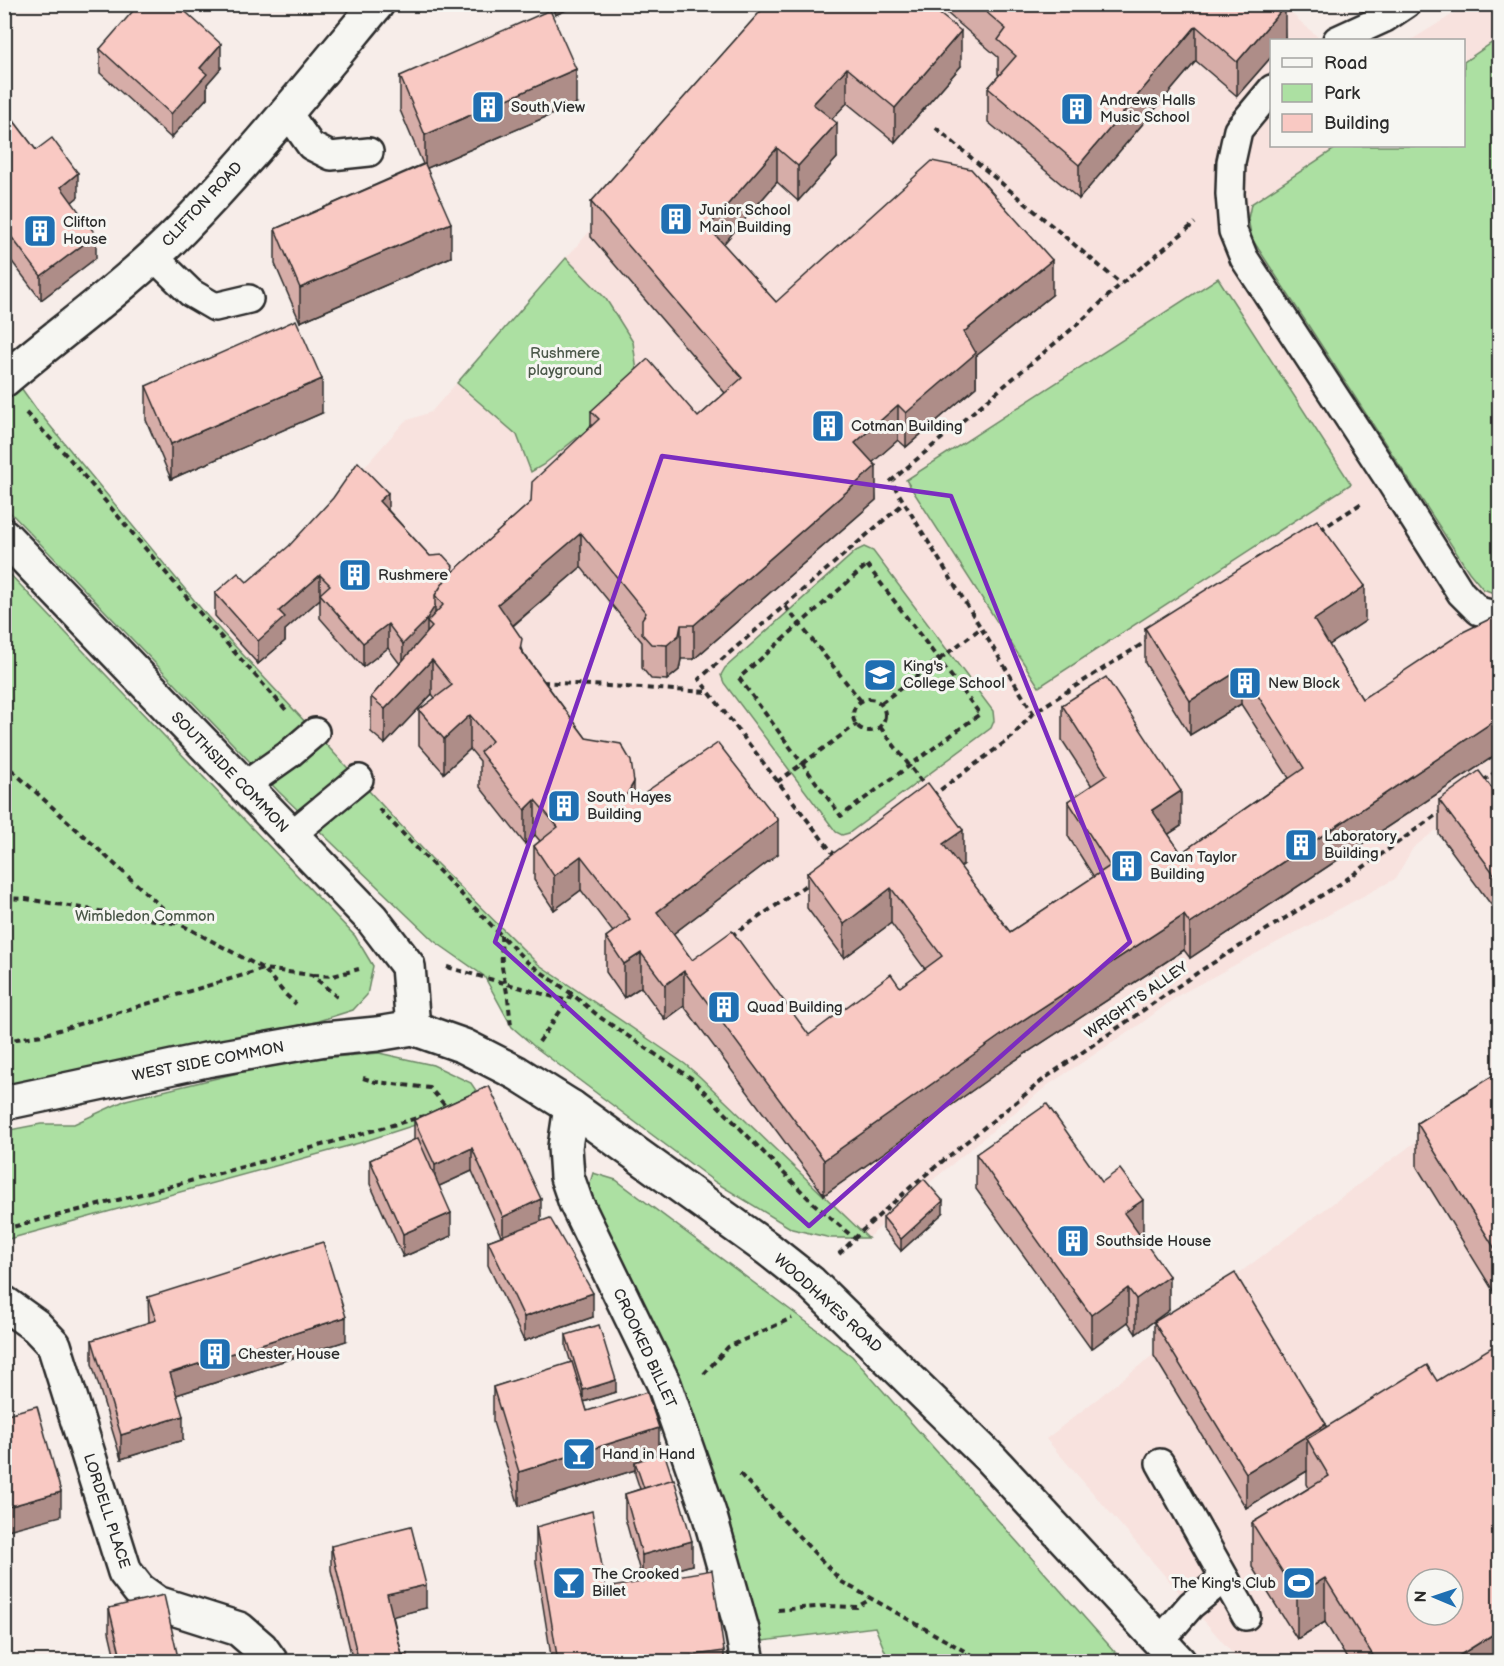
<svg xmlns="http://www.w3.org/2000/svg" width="1504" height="1666" viewBox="0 0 1504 1666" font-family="'Balsamiq Sans',sans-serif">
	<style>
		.built { fill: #f8e2de; fill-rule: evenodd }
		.green { fill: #ace0a2; stroke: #6c8666; stroke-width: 1.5 }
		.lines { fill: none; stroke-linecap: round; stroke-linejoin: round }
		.lane-casing { stroke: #2b2b2b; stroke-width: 32 }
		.street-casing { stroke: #2b2b2b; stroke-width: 38 }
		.secondary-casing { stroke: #2b2b2b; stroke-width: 38 }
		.path { stroke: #2b2b2b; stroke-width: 4; stroke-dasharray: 6 4.5; stroke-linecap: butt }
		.lane { stroke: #f6f6f2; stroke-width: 27 }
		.street { stroke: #f6f6f2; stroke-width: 33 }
		.secondary { stroke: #f6f6f2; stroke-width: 33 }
		.wall { fill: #d6ada8; stroke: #2b2b2b; stroke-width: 1.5 }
		.shaded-wall { fill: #ae8d88; stroke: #2b2b2b; stroke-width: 1.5 }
		.building { fill: #f9c9c3; stroke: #2b2b2b; stroke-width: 1.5; fill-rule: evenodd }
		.marked { fill: none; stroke: #7b2cbf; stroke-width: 4.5; stroke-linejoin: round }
		.labels { text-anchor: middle; stroke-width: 6; stroke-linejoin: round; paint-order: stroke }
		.poi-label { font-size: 15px; fill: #2b2b2b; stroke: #f6f6f2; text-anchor: start }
		.street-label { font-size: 15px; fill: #2b2b2b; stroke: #f6f6f2 }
		.park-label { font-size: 15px; fill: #4b5849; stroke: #f6f6f2 }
	</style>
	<rect width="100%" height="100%" fill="#f7ede9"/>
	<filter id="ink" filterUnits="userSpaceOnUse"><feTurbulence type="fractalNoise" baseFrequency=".0167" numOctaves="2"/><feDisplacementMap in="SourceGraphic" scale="12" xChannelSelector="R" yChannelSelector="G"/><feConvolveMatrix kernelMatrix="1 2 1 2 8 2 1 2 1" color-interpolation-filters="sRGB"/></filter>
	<g filter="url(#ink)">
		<!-- built -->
		<g class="built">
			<polygon points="788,5 1282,5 1321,40 1272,40 1272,146 1464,146 1464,40 1411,40 1468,5 1499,5 1499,917 1436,830 1413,848 1395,879 1179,995 1139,1025 1048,1085 928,1184 868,1238 685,1064 538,964 431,858 208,617 230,596 262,583 405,421 431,412"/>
			<path d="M 1499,1080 L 1499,1661 L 1239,1661 L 1046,1439 L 1200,1318 L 1211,1294 ZM 1417,1579 L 1453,1579 L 1453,1615 L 1417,1615 Z"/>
		</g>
		<!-- green -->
		<g class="green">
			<polygon points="1499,38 1499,595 1483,589 1469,572 1252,239 1248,219 1251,204 1339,146 1464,146 1464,62"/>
			<polygon points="566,258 606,299 633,342 637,372 624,400 543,465 531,472 517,435 457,383"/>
			<polygon points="1218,278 1351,484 1039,687 906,480"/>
			<polygon points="4,364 37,410 208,617 431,858 538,964 644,1036 685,1064 699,1076 868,1238 831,1238 792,1229 715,1182 535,1047 512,1027 484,976 434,941 279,792 5,507"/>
			<polygon points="864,547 873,551 993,711 994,721 991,728 849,833 842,835 836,832 724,683 721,675 725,668 856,551"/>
			<polygon points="4,568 355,936 373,966 367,995 353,1010 315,1022 5,1088"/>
			<polygon points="379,1053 433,1065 471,1083 477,1092 471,1107 359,1143 5,1240 4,1131 41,1124 74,1124 126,1100 288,1061"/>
			<polygon points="593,1173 616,1180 852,1356 1123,1661 889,1661 875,1627 763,1641 727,1510 692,1420 586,1196"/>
		</g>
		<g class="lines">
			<!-- lane casing -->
			<g class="lane-casing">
				<g id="lane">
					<polyline points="1337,40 1385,18 1406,4"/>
					<polyline points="1272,89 1238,130 1231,162 1230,194 1233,231 1244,258 1392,484 1461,593 1479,611 1495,615 1500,614"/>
					<polyline points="287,112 311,146 331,156 369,152"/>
					<polyline points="153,256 191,293 215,307 249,299"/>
					<polyline points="244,786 288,755 315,732"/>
					<polyline points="291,835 359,779"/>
					<polyline points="1160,1463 1246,1616"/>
					<polyline points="1160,1641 1191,1605 1224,1578"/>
				</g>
			</g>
			<!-- street casing -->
			<g class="street-casing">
				<g id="street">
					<path d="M 4,380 C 63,330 128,284 182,229 C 251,158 314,80 377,4"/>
					<polyline points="571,1107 565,1147 567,1177 576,1203 664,1384 709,1513 742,1630 748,1662"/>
					<polyline points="4,1303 36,1326 54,1345 125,1572 139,1590 157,1603 239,1629 261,1648 271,1662"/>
				</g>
			</g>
			<!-- secondary casing -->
			<g class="secondary-casing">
				<g id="secondary">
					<polyline points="4,536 372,919 408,966 413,1028"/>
					<polyline points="4,1103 206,1060 325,1039 377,1034 413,1028 464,1046 517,1073 571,1107 768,1249 811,1283 990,1458 1179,1662"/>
				</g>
			</g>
			<!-- path -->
			<g class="path">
				<polyline points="936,128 1121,284"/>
				<polyline points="26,413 68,457 205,619 286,710"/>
				<polyline points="1320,530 1362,503"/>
				<polygon points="867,565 980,714 841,816 739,678"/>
				<polyline points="785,606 861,701"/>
				<polyline points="1150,639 1033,713 891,481 1079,323 1121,284 1195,223"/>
				<polyline points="542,682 708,692"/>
				<circle cx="869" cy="715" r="16"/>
				<polyline points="881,703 981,628"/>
				<polyline points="880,727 928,790"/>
				<polyline points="4,763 180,924 264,969 285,994 296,1004"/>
				<polyline points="1483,781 1500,769"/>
				<polyline points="777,782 857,724"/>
				<polyline points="932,796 1012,737 1033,713"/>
				<polyline points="379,809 527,962 572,994 601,1018 691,1078 813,1203 854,1238"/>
				<polyline points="835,856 699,679 904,503"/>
				<polyline points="4,898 26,899 179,924"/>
				<polyline points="501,935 502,967 508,998 511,1026"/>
				<polyline points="731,936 809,883"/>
				<polyline points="447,967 568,1001"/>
				<polyline points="313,975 333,976 359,969"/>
				<polyline points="4,1041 42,1035 264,969 312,975 337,997"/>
				<polyline points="539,1042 572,994"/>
				<polyline points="363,1078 376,1082 430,1088 447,1108"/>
				<path d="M 4,1229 C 145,1194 285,1156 424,1116"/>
				<polyline points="839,1254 863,1230 913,1185 1048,1076 1200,971 1340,884 1443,810"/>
				<polyline points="704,1374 728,1347 792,1318"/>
				<polyline points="740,1474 842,1582 984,1662"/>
				<polyline points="778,1610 826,1606 857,1607 871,1599"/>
			</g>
			<!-- lane -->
			<use href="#lane" class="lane"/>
			<!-- street -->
			<use href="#street" class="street"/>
			<!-- secondary -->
			<use href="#secondary" class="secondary"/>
		</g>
		<!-- wall -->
		<g class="wall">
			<polygon points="551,4 579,4 555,15"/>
			<polygon points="767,4 961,66 895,142 847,103 831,119 837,158 798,201 777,182 723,244 776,302 1052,295 976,356 976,387 906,447 898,440 872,462 876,500 694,659 681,659 679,670 667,680 651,679 642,668 642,642 581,567 513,626 522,651 586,738 634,800 778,854 673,934 692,960 809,1035 900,987 925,969 891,923 844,958 807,908 807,873 963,865 960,867 1010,932 1094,877 1068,836 1068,801 1092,786 1062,740 1062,705 1181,826 1168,834 1181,853 1289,778 1241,704 1190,735 1145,663 1145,628 1365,621 1329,645 1362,699 1500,614 1500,752 1190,958 1184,950 1014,1061 824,1195 684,1006 665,1020 641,987 624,998 606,972 606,937 613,932 581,890 554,910 534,880 534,846 540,841 535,835 525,844 480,787 480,761 470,749 444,773 419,745 419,710 435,698 432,694 385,744 371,732 371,697 400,664 388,648 363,667 320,618 320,599 285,630 285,641 258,664 215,616 215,593 247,582 388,510 430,556 453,572 531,502 591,425 591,411 698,417 725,393 591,237 591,202"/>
			<polygon points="948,4 1283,4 1285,40 1272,40 1272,56 1237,96 1196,61 1079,199 988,122 988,88 999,76 998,74 998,57 948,14"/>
			<polygon points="100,49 221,68 207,84 207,98 171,138 100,73"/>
			<polygon points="400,76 576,104 427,168 451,257 300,322 275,264 275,229 423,164 400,110"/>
			<polygon points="4,108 36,150 78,197 72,202 96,258 41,300 4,251"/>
			<polygon points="146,386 322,413 171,479 146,420"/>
			<polygon points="1500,799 1500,917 1439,834 1439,800"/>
			<polygon points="1500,1071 1500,1302 1417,1167 1417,1123"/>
			<polygon points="489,1086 541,1221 593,1317 524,1341 488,1265 488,1241 501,1236 472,1171 439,1186 451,1236 403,1257 370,1184 370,1160 414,1140 414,1120"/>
			<polygon points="976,1154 1102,1182 1143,1235 1141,1236 1169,1310 1136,1334 1128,1322 1091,1349 976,1189"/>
			<polygon points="943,1213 901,1251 883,1229 883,1217"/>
			<polygon points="148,1297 346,1341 176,1395 183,1440 121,1459 92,1364 92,1340 149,1323"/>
			<polygon points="1154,1322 1326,1427 1500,1662 1349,1662 1325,1622 1297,1639 1252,1567 1252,1523 1309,1488 1307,1484 1307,1471 1246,1508 1154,1356"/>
			<polygon points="566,1335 616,1392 584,1402 587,1411 659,1454 692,1565 642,1579 625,1518 625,1494 640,1489 635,1474 635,1470 519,1506 493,1422 493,1387 571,1363 566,1347"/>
			<polygon points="536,1527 606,1588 724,1651 724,1662 552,1662 536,1562"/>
			<polygon points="331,1546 426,1608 393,1616 402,1655 409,1662 353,1662 331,1570"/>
			<polygon points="109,1608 179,1662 116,1662 109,1632"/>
		</g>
		<!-- shaded-wall -->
		<g class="shaded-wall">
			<polygon points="555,4 579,4 555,15"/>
			<polygon points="1285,6 1285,40 1272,40 1272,56 1237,96 1237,62"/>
			<polygon points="1196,26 1196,61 1079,199 1079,165"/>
			<polygon points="961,31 961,66 895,142 895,108"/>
			<polygon points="221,44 221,68 207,84 207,98 171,138 171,114 200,68"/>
			<polygon points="847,68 847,103 813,139 813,104"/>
			<polygon points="576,69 576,104 425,169 425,135"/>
			<polygon points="837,123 837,158 798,201 798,166"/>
			<polygon points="777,148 777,182 708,262 708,227"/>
			<polygon points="78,173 78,197 61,211 61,187"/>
			<polygon points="451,223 451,257 300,322 300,288"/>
			<polygon points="96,235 96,258 41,300 41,276"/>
			<polygon points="1052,260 1052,295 976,356 976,387 906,447 906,413 964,332"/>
			<polygon points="322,379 322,413 171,479 171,444"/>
			<polygon points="898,405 898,440 855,478 855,443"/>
			<polygon points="876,466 876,500 694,659 694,625"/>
			<polygon points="388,493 388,517 379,501"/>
			<polygon points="581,533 581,567 498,638 498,604"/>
			<polygon points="320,575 320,599 285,630 285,641 258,664 258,641 279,611"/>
			<polygon points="1365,586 1365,621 1314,655 1314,620"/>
			<polygon points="435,606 435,629 427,622 427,641 403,668 403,644"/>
			<polygon points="388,624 388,648 363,667 363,643"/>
			<polygon points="681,625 681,659 679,670 667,680 667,645"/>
			<polygon points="432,660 432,694 385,744 385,709"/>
			<polygon points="1241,669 1241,704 1190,735 1190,701"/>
			<polygon points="470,715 470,749 444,773 444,739"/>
			<polygon points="1500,717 1500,752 1190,958 1190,924"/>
			<polygon points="634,782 634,817 627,794"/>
			<polygon points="1181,791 1181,826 1152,845 1152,810"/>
			<polygon points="535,800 535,835 525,844 525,810"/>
			<polygon points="778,820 778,854 657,946 657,912"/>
			<polygon points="963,830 963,865 943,879 943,844"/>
			<polygon points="581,856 581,890 554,910 554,876"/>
			<polygon points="891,888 891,923 844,958 844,924"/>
			<polygon points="1184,915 1184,950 1014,1061 824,1195 824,1160 1014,1026"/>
			<polygon points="641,953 641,987 624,998 624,964"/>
			<polygon points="684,971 684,1006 665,1020 665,985"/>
			<polygon points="472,1148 472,1171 435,1188 435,1165"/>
			<polygon points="541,1199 541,1223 503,1241 503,1217"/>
			<polygon points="1143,1200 1143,1235 1124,1247 1124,1213"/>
			<polygon points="943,1201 943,1213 901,1251 901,1239"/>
			<polygon points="451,1213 451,1236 403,1257 403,1234"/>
			<polygon points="1169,1276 1169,1310 1136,1334 1136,1299"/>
			<polygon points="1128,1288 1128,1322 1091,1349 1091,1315"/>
			<polygon points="593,1293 593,1317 524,1341 524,1317"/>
			<polygon points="346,1317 346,1341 170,1397 170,1373"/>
			<polygon points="616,1380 616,1392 583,1402 583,1390"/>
			<polygon points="183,1416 183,1440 121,1459 121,1435"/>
			<polygon points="1326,1424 1326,1459 1307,1439 1307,1471 1246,1508 1246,1473"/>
			<polygon points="659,1428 659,1462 635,1462 635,1470 519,1506 519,1472"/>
			<polygon points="61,1492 61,1516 4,1531 4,1508"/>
			<polygon points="692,1541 692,1565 642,1579 642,1555"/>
			<polygon points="1325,1578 1325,1622 1297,1639 1297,1595"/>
			<polygon points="426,1585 426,1608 387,1618 387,1594"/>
			<polygon points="1500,1630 1500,1662 1449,1662"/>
		</g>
		<!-- building -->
		<g class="building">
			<polygon points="139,4 177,4 221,44 200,68 207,74 171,114 100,49"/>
			<polygon points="767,4 927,4 961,31 895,108 847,68 813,104 837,123 798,166 777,148 708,227 776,302 932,161 971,169 1052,260 964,332 976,353 906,413 898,405 855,443 876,466 694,625 681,625 679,635 667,645 651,644 642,634 642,619 646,613 581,533 498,604 522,639 520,649 586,738 621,744 631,761 634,782 627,794 632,801 718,743 778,820 657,912 692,960 732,931 809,1035 891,974 900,987 942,956 891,888 844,924 807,873 928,783 963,830 943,844 1010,932 1110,866 1068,801 1107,775 1062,705 1106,677 1181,791 1152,810 1181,853 1304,768 1241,669 1190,701 1145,628 1317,520 1365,586 1314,620 1362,699 1463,632 1500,614 1500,717 1190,924 1184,915 1014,1026 824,1160 684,971 665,985 641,953 624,964 606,937 630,919 581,856 554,876 534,846 558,827 535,800 525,810 480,752 492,741 470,715 444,739 419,710 452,685 432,660 385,709 371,697 432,627 427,622 443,605 435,595 447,577 531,502 532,482 599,419 591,411 648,359 698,417 742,378 591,202"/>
			<polygon points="977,4 1283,4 1285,6 1237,62 1196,26 1079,165 988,88 1016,56 998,40 1006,29"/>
			<polygon points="550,10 576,69 425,135 400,76"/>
			<polygon points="4,108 36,150 52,138 78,173 61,187 96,235 41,276 4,227"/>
			<polygon points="425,164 451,223 300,288 275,229"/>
			<polygon points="296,320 322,379 171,444 146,386"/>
			<polygon points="358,462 388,493 379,501 430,556 443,555 453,566 451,574 447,577 435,595 435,606 424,623 403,644 388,624 363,643 320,594 330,585 320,575 279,611 285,617 258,641 215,593 238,573 247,582 289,546 333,498"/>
			<polygon points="1479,771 1500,799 1500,882 1439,800"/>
			<polygon points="1500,1071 1500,1257 1417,1123"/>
			<polygon points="489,1086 541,1199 503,1217 472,1148 435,1165 414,1120"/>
			<polygon points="1047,1104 1102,1182 1120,1169 1143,1200 1124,1213 1169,1276 1136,1299 1128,1288 1091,1315 976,1154"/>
			<polygon points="418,1138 451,1213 403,1234 370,1160"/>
			<polygon points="924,1179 943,1201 901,1239 883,1217"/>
			<polygon points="550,1218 593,1293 524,1317 488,1241"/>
			<polygon points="323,1242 346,1317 170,1373 183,1416 121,1435 92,1340 156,1320 148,1297"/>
			<polygon points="1235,1273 1326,1424 1246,1473 1154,1322"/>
			<polygon points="599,1325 616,1380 583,1390 566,1335"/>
			<path d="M 1500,1342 L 1500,1630 L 1449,1662 L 1377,1662 L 1325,1578 L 1297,1595 L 1252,1523 L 1329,1476 L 1307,1439 L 1427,1365 L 1437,1381 ZM 1417,1579 L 1453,1579 L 1453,1615 L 1417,1615 Z"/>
			<polygon points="572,1362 587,1411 647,1392 659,1428 519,1472 493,1387"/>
			<polygon points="37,1406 61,1492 4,1508 4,1415"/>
			<polygon points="664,1452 673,1480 644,1488 635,1462"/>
			<polygon points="674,1479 692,1541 642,1555 625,1494"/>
			<polygon points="592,1511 606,1588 712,1570 724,1651 645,1662 558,1662 536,1527"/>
			<polygon points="411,1526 426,1585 387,1594 402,1655 407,1654 409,1662 359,1662 331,1546"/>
			<polygon points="164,1595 179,1662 122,1662 109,1608"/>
		</g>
	</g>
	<!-- marked area -->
	<path class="marked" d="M 662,456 L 951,496 L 1130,942 L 809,1226 L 495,942 Z"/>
	<!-- icons -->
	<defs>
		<g id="building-square" transform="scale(1.725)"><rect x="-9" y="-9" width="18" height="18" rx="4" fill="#1f6fb2" stroke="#f6f6f2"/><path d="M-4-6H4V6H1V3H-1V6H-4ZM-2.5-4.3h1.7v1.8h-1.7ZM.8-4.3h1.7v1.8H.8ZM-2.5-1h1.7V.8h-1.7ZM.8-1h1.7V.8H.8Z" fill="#fff"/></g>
		<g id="school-square" transform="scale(1.725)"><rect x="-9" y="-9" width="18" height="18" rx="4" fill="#1f6fb2" stroke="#f6f6f2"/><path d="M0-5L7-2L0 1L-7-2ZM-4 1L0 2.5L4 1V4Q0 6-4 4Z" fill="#fff"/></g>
		<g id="bar-square" transform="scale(1.725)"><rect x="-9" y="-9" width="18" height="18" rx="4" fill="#1f6fb2" stroke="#f6f6f2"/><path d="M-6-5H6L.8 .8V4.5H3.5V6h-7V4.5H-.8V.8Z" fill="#fff"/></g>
		<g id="stadium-square" transform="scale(1.725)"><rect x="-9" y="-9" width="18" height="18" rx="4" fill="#1f6fb2" stroke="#f6f6f2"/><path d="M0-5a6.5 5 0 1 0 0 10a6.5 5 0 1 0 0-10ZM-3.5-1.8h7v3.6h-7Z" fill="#fff"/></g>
	</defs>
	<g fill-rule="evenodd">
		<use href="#building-square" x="488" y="107"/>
		<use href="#building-square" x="1077" y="109"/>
		<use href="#building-square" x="676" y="219"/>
		<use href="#building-square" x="40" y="231"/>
		<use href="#building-square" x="828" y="426"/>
		<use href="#building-square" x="355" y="575"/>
		<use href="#school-square" x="880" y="675"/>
		<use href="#building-square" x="1245" y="683"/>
		<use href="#building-square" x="564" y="806"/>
		<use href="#building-square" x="1301" y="845"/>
		<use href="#building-square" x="1127" y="866"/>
		<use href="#building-square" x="724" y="1007"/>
		<use href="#building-square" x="1073" y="1241"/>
		<use href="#building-square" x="215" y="1354"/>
		<use href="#bar-square" x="579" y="1454"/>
		<use href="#bar-square" x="569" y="1583"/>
		<use href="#stadium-square" x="1299" y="1583"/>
	</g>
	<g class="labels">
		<!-- poi labels -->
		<g class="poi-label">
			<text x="1100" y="105">Andrews Halls<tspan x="1100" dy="17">Music School</tspan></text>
			<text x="511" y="112">South View</text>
			<text x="699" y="215">Junior School<tspan x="699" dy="17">Main Building</tspan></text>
			<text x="63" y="227">Clifton<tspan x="63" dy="17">House</tspan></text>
			<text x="851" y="431">Cotman Building</text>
			<text x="378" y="580">Rushmere</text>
			<text x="903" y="671">King's<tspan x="903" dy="17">College School</tspan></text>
			<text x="1268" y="688">New Block</text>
			<text x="587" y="802">South Hayes<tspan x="587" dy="17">Building</tspan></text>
			<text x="1324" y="841">Laboratory<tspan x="1324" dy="17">Building</tspan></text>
			<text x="1150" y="862">Cavan Taylor<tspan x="1150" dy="17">Building</tspan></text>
			<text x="747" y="1012">Quad Building</text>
			<text x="1096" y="1246">Southside House</text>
			<text x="238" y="1359">Chester House</text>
			<text x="602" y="1459">Hand in Hand</text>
			<text x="592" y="1579">The Crooked<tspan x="592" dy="17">Billet</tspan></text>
			<text x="1276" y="1588" text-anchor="end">The King's Club</text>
		</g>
		<!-- street labels -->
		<g class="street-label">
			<text transform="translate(202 204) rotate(-47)" y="5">CLIFTON ROAD</text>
			<text transform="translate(230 772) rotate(46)" y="5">SOUTHSIDE COMMON</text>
			<text transform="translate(1136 1000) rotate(-35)" y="5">WRIGHT'S ALLEY</text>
			<text transform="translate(208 1061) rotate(-11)" y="5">WEST SIDE COMMON</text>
			<text transform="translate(828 1303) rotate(42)" y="5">WOODHAYES ROAD</text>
			<text transform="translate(645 1348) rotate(65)" y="5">CROOKED BILLET</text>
			<text transform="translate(107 1511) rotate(72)" y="5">LORDELL PLACE</text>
		</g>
		<!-- park labels -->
		<g class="park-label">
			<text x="565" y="358">Rushmere<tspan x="565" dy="17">playground</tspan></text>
			<text x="145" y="921">Wimbledon Common</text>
		</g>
	</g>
	<!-- margin -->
	<rect width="1504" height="1666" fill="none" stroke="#f6f6f2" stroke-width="24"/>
	<rect x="12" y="12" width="1480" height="1642" fill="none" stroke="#2b2b2b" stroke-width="2" filter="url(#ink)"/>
	<!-- legend -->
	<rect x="1270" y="39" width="195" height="108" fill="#f6f6f2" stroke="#a5a5a2" stroke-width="1.5"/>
	<rect x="1282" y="58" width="30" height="9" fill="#f6f6f2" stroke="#a5a5a2" stroke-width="1.5"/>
	<text x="1324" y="69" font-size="18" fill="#2b2b2b">Road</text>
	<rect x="1282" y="84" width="30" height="18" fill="#ace0a2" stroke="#a5a5a2" stroke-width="1.5"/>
	<text x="1324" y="99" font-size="18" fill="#2b2b2b">Park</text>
	<rect x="1282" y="114" width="30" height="18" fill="#f9c9c3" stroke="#a5a5a2" stroke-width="1.5"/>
	<text x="1324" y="129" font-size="18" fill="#2b2b2b">Building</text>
	<!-- north arrow -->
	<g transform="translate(1435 1597) rotate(272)"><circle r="28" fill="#f6f6f2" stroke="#a5a5a2" stroke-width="1.5"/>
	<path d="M0-4.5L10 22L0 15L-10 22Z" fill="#1f6fb2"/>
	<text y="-9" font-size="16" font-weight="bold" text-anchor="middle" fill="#2b2b2b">N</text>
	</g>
</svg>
